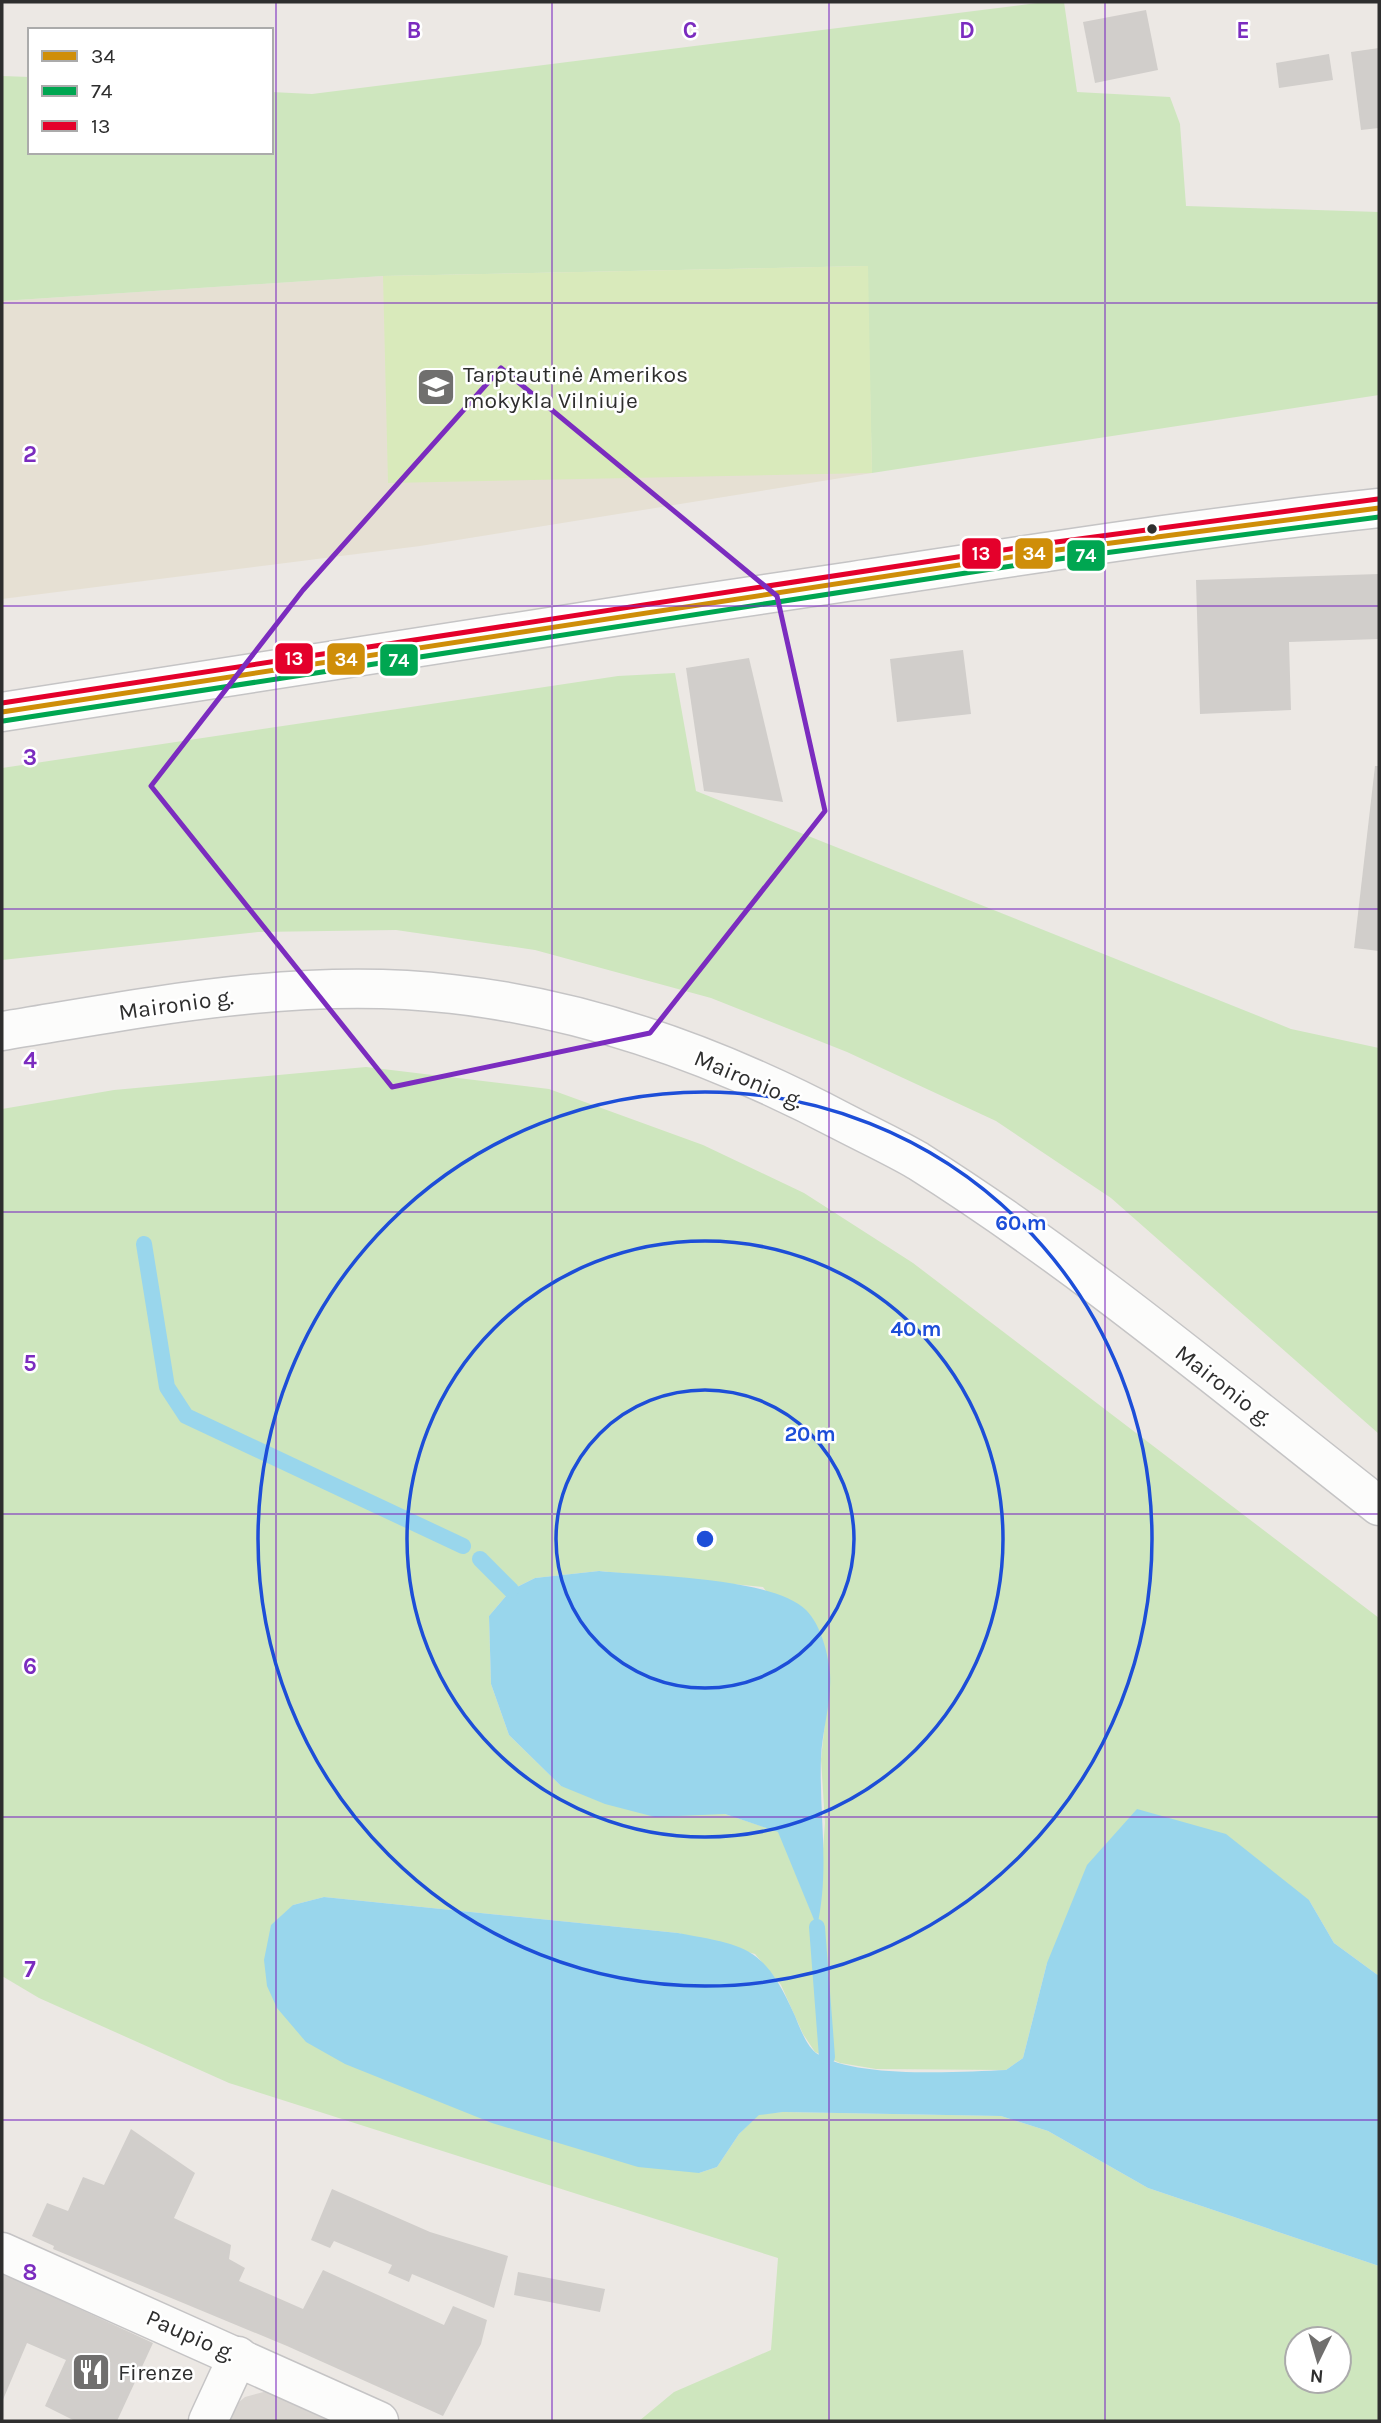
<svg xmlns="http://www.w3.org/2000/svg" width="1381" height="2423" viewBox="0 0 1381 2423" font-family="Karla,sans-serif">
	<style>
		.education { fill: #e6e0d3 }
		.green { fill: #cee6be; fill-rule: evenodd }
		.pitch { fill: #d9eabb }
		.plaza { fill: #dad6d2 }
		.water { fill: #99d6ec }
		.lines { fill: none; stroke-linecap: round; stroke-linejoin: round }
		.stream { stroke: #99d6ec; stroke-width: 16 }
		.building { fill: #d1cecb }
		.minor-casing { stroke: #c5c4c5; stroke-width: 41 }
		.secondary-casing { stroke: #c5c4c5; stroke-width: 41 }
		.minor { stroke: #fcfcfb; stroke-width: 38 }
		.secondary { stroke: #fcfcfb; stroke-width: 38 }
		.bus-1-casing { stroke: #fff; stroke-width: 10 }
		.bus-2-casing { stroke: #fff; stroke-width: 10 }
		.bus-3-casing { stroke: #fff; stroke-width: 10 }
		.bus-1 { stroke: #cf8e09; stroke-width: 5 }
		.bus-2 { stroke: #00a651; stroke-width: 5 }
		.bus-3 { stroke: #e4002b; stroke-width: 5 }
		.marked { fill: none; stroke: #7b2cbf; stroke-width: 5; stroke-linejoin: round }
		.grid { fill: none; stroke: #7b2cbf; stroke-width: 2; stroke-opacity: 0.55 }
		.ring { fill: none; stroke: #1d4ed8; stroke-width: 3.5 }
		.bus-dot { fill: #2e2e2e; stroke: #fff; stroke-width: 2.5 }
		.labels { text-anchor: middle; stroke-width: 5; stroke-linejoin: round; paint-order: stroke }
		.poi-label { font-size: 23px; fill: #2e2e2e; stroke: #fff; text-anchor: start }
		.street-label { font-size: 23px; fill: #2e2e2e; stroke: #fff }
		.grid-label { font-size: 23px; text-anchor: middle; font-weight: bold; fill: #7b2cbf; stroke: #fff; stroke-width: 5; stroke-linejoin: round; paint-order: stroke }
		.centre { fill: #1d4ed8; stroke: #fff; stroke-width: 3.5 }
		.ring-label { font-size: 21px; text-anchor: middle; font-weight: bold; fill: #1d4ed8; stroke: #fff; stroke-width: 5; stroke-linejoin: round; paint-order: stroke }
		.line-badge { stroke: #fff; stroke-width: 2.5 }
		.badge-label { font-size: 19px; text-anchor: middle; font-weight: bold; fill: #fff }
	</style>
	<rect width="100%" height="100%" fill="#ece8e4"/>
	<!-- education -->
	<polygon class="education" points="868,266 872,473 420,546 2,599 2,301 383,276"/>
	<!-- green -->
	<g class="green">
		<polygon points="1045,2 1064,2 1077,92 1170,97 1180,124 1186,206 1379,212 1379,395 872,473 867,266 383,276 2,301 2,76 30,77 30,152 271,152 271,92 312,94"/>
		<polygon points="675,673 696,791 1291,1029 1379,1048 1379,1434 1111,1198 996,1121 847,1052 711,998 535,950 396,930 258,932 2,960 2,768 618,676"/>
		<path d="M 366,1067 L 549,1089 L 703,1145 L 804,1193 L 913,1263 L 1379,1618 L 1379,1976 L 1334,1943 L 1309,1900 L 1047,1963 L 1023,2058 L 1006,2070 L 876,2069 L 840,2063 L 815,2052 L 803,2034 L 781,1985 L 755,1954 L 678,1933 L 324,1897 L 293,1905 L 699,2173 L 717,2167 L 739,2134 L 759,2114 L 783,2112 L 1001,2116 L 1048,2131 L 1148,2188 L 1379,2266 L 1379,2421 L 639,2421 L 674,2392 L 771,2350 L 778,2258 L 229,2083 L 39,1998 L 2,1976 L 2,1109 L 114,1090 ZM 599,1571 L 763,1587 L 830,1676 L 821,1759 L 825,1823 L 817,1926 L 779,1832 L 725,1814 L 561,1786 L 509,1735 L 491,1684 L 489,1616 L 511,1590 L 535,1578 ZM 1297,2339 L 1339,2339 L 1339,2381 L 1297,2381 Z"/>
	</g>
	<!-- pitch -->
	<polygon class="pitch" points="868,266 872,473 388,483 383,276"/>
	<!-- plaza -->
	<polygon class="plaza" points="271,2390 345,2421 224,2421 232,2408 245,2397"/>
	<!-- water -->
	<g class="water">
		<path d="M 599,1571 C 647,1576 773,1577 806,1610 C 821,1625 828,1653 830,1673 C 832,1701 822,1730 821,1758 C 819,1816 830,1869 817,1927 L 778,1832 L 725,1814 L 655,1817 L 605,1804 L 561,1786 L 509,1735 L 491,1684 L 489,1616 L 511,1590 L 535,1578 Z"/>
		<path d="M 1137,1809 L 1226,1834 L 1309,1900 L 1334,1943 L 1379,1976 L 1379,2266 L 1148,2188 L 1048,2131 L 1001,2116 L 783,2112 L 759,2115 L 739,2134 L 717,2167 L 699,2173 L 638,2167 L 492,2123 L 345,2064 L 306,2042 L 277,2008 L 267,1986 L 264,1960 L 271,1925 L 293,1905 L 324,1897 L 678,1933 C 749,1946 764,1947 795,2016 C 800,2028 806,2045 816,2053 C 854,2079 960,2072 1006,2070 L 1023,2058 L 1047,1963 L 1087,1865 Z"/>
	</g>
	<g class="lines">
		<!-- stream -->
		<g class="stream">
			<polyline points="144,1244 167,1387 186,1416 463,1546"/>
			<polyline points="480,1559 511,1590"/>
			<polyline points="817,1927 827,2057"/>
		</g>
	</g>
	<!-- building -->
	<g class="building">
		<polygon points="1146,10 1158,70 1095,83 1083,22"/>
		<polygon points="1379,48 1379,128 1361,130 1351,52"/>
		<polygon points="1329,54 1333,80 1279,88 1276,63"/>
		<polygon points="1379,574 1379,639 1289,642 1291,710 1200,714 1196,580"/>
		<polygon points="963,650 971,714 897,722 890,659"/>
		<polygon points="749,658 783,802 704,791 686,668"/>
		<polygon points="1375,766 1379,766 1379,951 1354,948"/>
		<polygon points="131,2129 195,2173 174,2218 231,2245 229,2259 245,2268 239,2281 303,2309 323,2270 444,2325 453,2306 487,2320 481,2344 443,2416 287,2346 53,2249 54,2246 32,2236 47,2203 68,2211 83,2177 104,2185"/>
		<polygon points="332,2189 430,2232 508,2256 494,2308 412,2274 409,2282 388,2273 392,2265 334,2241 330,2248 311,2240"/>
		<polygon points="518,2272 605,2289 600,2312 514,2295"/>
		<polygon points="2,2273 153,2343 117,2421 75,2421 45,2406 66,2360 27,2343 2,2402"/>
	</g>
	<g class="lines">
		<!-- minor casing -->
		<g class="minor-casing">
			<g id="minor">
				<polyline points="2,2252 379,2421"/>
				<polyline points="208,2421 238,2356"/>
			</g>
		</g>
		<!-- secondary casing -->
		<g class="secondary-casing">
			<g id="secondary">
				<path d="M 2,712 C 285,666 569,623 853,581 C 1028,555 1203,527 1379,508"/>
				<path d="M 2,1031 C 150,1007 301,976 452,994 C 589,1009 722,1058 843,1122 C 868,1135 894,1147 918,1161 C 1080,1263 1228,1388 1379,1506"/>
			</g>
		</g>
		<!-- minor -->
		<use href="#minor" class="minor"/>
		<!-- secondary -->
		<use href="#secondary" class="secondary"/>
		<!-- bus-1 casing -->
		<g class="bus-1-casing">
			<polyline id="bus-1" points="2,712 1050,551 1379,508"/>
		</g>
		<!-- bus-2 casing -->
		<g class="bus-2-casing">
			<polyline id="bus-2" points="3,721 1051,560 1379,517"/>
		</g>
		<!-- bus-3 casing -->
		<g class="bus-3-casing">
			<polyline id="bus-3" points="2,703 1049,543 1378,499"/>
		</g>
		<!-- bus-1 -->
		<use href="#bus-1" class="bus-1"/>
		<!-- bus-2 -->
		<use href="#bus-2" class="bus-2"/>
		<!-- bus-3 -->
		<use href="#bus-3" class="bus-3"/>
	</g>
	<!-- marked area -->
	<path class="marked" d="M 501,368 L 777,596 L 825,811 L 650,1033 L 392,1087 L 151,786 L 303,590 Z"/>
	<!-- grid -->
	<path class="grid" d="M 276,2 L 276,2421M 552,2 L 552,2421M 829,2 L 829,2421M 1105,2 L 1105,2421M 2,303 L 1379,303M 2,606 L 1379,606M 2,909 L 1379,909M 2,1212 L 1379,1212M 2,1514 L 1379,1514M 2,1817 L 1379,1817M 2,2120 L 1379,2120"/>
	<!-- distance rings -->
	<g class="ring">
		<circle cx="705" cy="1539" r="149"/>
		<circle cx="705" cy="1539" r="298"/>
		<circle cx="705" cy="1539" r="447"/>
	</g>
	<!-- icons -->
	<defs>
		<g id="school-square" transform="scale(2.0125)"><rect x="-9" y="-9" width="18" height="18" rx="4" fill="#706f6e" stroke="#fff"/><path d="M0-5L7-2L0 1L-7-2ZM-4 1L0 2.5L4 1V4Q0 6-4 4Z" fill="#fff"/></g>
		<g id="restaurant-square" transform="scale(2.0125)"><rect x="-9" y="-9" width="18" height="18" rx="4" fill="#706f6e" stroke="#fff"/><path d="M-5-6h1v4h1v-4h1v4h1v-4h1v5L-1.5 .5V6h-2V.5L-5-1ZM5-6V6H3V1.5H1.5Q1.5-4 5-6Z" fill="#fff"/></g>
	</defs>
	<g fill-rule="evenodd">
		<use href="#school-square" x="436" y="387"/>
		<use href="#restaurant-square" x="91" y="2372"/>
	</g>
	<!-- markers -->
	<circle class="bus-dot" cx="1152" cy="529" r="6"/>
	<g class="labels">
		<!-- poi labels -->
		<g class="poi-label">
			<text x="463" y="382">Tarptautinė Amerikos<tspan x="463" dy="26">mokykla Vilniuje</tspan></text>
			<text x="118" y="2380">Firenze</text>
		</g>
		<!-- street labels -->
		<g class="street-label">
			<text transform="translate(176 1004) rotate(-8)" y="8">Maironio g.</text>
			<text transform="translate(749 1079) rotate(23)" y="8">Maironio g.</text>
			<text transform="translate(1224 1385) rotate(38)" y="8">Maironio g.</text>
			<text transform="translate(191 2335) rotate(24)" y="8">Paupio g.</text>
		</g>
	</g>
	<g class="grid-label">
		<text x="414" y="38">B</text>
		<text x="690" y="38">C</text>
		<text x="967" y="38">D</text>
		<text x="1243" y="38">E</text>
		<text x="30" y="462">2</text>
		<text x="30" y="765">3</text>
		<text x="30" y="1068">4</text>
		<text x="30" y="1371">5</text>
		<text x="30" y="1674">6</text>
		<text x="30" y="1977">7</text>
		<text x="30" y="2280">8</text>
	</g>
	<circle cx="705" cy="1539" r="10" class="centre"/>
	<g class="ring-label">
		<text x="1021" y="1230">60 m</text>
		<text x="916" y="1336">40 m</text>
		<text x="810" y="1441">20 m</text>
	</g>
	<g class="line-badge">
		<rect x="961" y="537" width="41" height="33" rx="7" fill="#e4002b"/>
		<rect x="1014" y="537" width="40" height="33" rx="7" fill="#cf8e09"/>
		<rect x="1066" y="539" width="40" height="33" rx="7" fill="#00a651"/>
		<rect x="274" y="642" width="40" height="33" rx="7" fill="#e4002b"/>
		<rect x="326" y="642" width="40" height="34" rx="7" fill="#cf8e09"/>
		<rect x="379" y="643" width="40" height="34" rx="7" fill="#00a651"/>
	</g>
	<g class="badge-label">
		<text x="981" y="560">13</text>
		<text x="1034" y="560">34</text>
		<text x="1086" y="562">74</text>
		<text x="294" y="665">13</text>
		<text x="346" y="666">34</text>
		<text x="399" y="667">74</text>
	</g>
	<!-- border -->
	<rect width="1381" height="2423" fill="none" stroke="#2e2e2e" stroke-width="7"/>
	<!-- legend -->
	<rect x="28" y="28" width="245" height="126" fill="#ffffff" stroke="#ababab" stroke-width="2"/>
	<rect x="42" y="51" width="35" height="10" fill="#cf8e09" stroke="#ababab" stroke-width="2"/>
	<text x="91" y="63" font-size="21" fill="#2e2e2e">34</text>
	<rect x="42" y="86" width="35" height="10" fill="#00a651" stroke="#ababab" stroke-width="2"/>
	<text x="91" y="98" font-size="21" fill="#2e2e2e">74</text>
	<rect x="42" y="121" width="35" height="10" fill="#e4002b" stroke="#ababab" stroke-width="2"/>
	<text x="91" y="133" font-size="21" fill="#2e2e2e">13</text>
	<!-- north arrow -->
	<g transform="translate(1318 2360) rotate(185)"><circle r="33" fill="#ffffff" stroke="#ababab" stroke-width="2"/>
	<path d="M0-5L12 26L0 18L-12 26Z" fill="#706f6e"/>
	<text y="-10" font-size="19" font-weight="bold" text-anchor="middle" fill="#2e2e2e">N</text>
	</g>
</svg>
